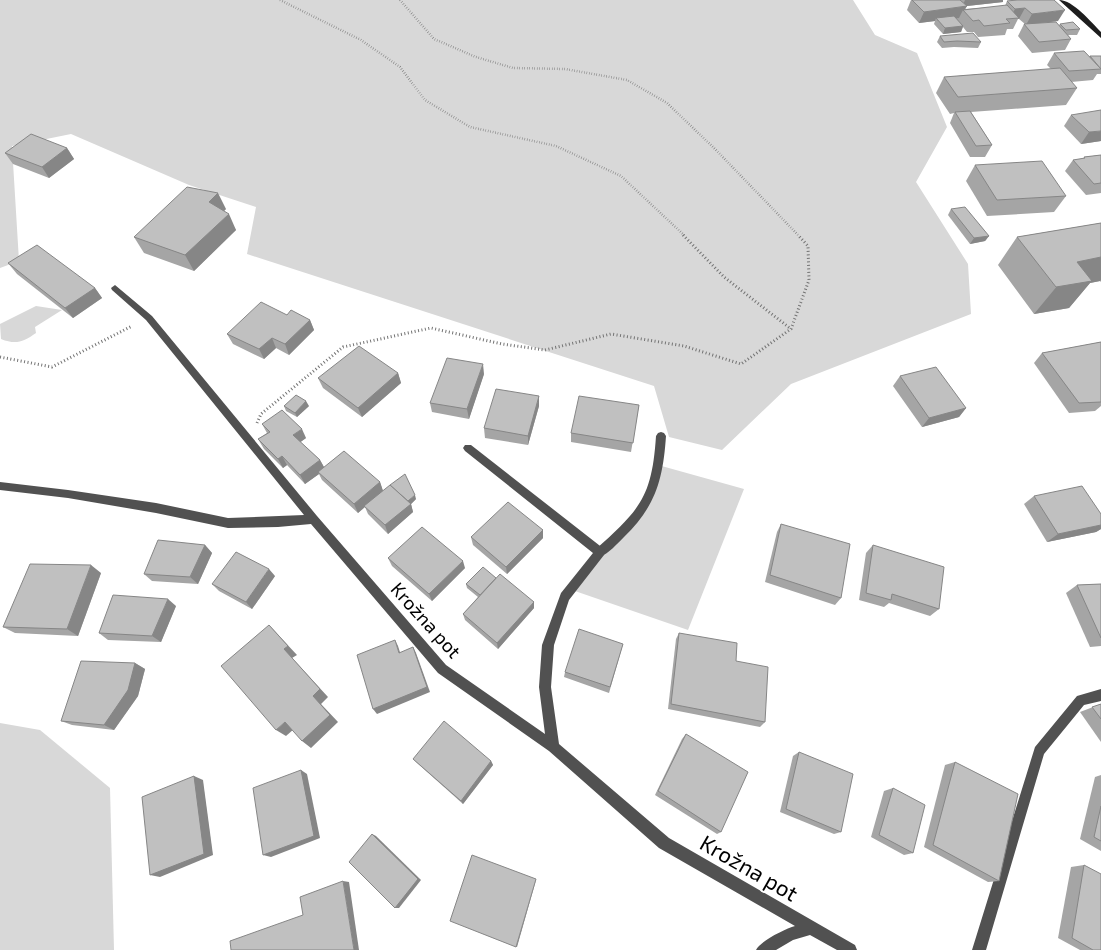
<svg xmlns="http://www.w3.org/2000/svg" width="1101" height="950" viewBox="0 0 1101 950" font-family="'Exo 2',sans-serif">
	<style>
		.green { fill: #d8d8d8 }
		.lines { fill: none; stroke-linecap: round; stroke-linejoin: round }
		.path-far1 { stroke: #737373; stroke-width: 2.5; stroke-dasharray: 0.5 2; stroke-linecap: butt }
		.path { stroke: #737373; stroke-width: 3; stroke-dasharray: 1 2.5; stroke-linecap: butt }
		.lane { fill: #515151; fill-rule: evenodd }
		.street { fill: #515151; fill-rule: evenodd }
		.secondary { fill: #1e1e1e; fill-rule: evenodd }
		.wall { fill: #a5a5a5 }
		.shaded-wall { fill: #868686 }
		.building { fill: #c0c0c0; stroke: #868686 }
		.labels { text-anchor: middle; stroke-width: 4; stroke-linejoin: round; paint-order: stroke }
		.street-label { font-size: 19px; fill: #000; stroke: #fff }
		.near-street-label { font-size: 22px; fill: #000; stroke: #fff }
	</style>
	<rect width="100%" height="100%" fill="#fff"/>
	<!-- green -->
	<g class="green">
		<polygon points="0,0 853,0 875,35 917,53 947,127 916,182 968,264 971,314 791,384 722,450 669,437 654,386 247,254 256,207 189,185 71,134 12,146 19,261 0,268"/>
		<path d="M 36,306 L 62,310 L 35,327 L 36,333 C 23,342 16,345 1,339 L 0,324 Z"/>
		<polygon points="658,465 744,489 688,630 572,590 642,509"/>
		<polygon points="0,723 40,730 110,788 114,950 0,950"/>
	</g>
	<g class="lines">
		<!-- path-far1 -->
		<g class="path-far1">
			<polyline points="280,0 361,40 400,67 425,100 470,127 556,146 621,176 685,236"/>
			<polyline points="400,0 434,39 476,57 513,68 565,69 627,80 667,103 715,149 799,236"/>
		</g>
		<!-- path -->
		<g class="path">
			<polyline points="683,235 724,277 791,329"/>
			<polyline points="0,357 52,367 132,326"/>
			<polyline points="257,423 261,414 343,347 431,328 502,344 545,350 611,334 684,346 741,364 791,329 809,280 808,246 798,235"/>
		</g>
		<!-- lane -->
		<path class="lane" d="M 661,432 L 664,433 L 666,436 C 663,479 656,506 624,537 C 617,544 609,553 600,557 L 596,555 L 595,552 L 596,549 C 641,509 652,496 656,436 L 658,433 Z"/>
		<!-- street -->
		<g class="street">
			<path d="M 115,285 L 152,316 L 317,516 L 446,665 L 545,734 L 539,687 L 542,645 L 561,593 L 593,553 L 465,451 L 463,448 L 465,445 L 471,445 L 604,549 L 605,552 L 604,555 L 569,600 L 554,645 L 551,687 L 559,744 L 669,838 L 855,945 L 857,950 L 837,950 L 810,935 L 793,940 L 776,950 L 756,950 C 760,941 785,929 795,926 L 659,848 L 549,751 L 438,673 L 311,524 L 278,527 L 228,528 L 156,513 L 68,498 L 0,490 L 0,482 L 68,490 L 156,503 L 228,518 L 304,515 L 146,320 L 112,290 L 111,288 Z"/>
			<polygon points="1101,689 1101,701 1084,705 1044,754 986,950 972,950 1035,747 1077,696"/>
		</g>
		<!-- secondary -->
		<path class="secondary" d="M 1059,0 C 1073,0 1091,22 1101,32 L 1101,38 Z"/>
	</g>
	<!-- wall -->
	<g class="wall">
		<polygon points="911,0 1003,0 1003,2 967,6 965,9 1005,6 1007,1 1017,0 1058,21 1043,23 1059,25 1060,24 1080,29 1077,35 1068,35 1071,39 1065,50 1032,53 1018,36 1024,24 1025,24 1019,19 1018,19 1013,29 1007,29 1005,35 978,37 974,32 967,32 963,27 961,32 943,34 934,24 935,21 919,23 907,10"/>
		<polygon points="940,36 981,42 978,48 954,47 942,48 937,42"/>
		<polygon points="1054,53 1090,56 1101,56 1101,74 1097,74 1093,80 1071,82 1077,88 1066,105 971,112 992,145 985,157 970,157 950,123 954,113 950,114 936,93 944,77 1051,69 1047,65"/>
		<polygon points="1071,115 1101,141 1081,144 1064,126"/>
		<polygon points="67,148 74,159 49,178 13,164 5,153"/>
		<polygon points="1101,155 1101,193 1086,195 1065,171 1073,160 1083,159 1084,157"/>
		<polygon points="975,165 1066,196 1054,212 987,216 966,181"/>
		<polygon points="226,209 224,211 236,230 194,271 144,253 134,237"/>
		<polygon points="951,209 989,236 985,241 970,244 948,215"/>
		<polygon points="1101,223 1101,282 1100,281 1090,283 1069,308 1034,314 998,265 1017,237"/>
		<polygon points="8,263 95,288 102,298 73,318 17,274"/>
		<polygon points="287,315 310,320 314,330 289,355 276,348 264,359 233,344 227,334"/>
		<polygon points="1101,342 1101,406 1095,411 1069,413 1034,363 1042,353"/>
		<polygon points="398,373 401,383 362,417 323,388 318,378"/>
		<polygon points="484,374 469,419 432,412 430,403"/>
		<polygon points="900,376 966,408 959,417 922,427 893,386"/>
		<polygon points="539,396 539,406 528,445 485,438 484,428"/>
		<polygon points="639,405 631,452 571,442 571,433"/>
		<polygon points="284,406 309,406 297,417 286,411"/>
		<polygon points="262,424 306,438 300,442 320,460 324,467 380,482 383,491 416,499 411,504 413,512 388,534 368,514 365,507 358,513 322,480 319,474 305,484 287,465 283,468 264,449 258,439 267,433"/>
		<polygon points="1034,496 1101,514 1101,529 1096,532 1047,542 1024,504"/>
		<polygon points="781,524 841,598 835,605 765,582 777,532"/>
		<polygon points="471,537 543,538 507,574 473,545"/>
		<polygon points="205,545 212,553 198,584 152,581 144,574"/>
		<polygon points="873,545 939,609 930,616 889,603 884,607 859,600 866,553"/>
		<polygon points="388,558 465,568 432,601 392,566"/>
		<polygon points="101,573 78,636 15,633 3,627"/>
		<polygon points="275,576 252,609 219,591 212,584"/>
		<polygon points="496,578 534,602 534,608 498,649 465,620 463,614 478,597 467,588 466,584"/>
		<polygon points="1101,584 1101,646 1090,647 1066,593 1077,585"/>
		<polygon points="176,606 161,642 108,640 99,633"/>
		<polygon points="679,633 736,661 765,722 760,727 668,709 676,639"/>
		<polygon points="623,644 609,693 564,677 565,672"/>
		<polygon points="135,663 145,669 138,696 114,730 72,725 61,721"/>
		<polygon points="1101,704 1101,742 1080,712"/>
		<polygon points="686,734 721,832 717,834 655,795 682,739"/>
		<polygon points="799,752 841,832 834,834 780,812 793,756"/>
		<polygon points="413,759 491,761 493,765 463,804 416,762"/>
		<polygon points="955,762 999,881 988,882 924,847 945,765"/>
		<polygon points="1101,775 1101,851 1080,839 1095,777"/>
		<polygon points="893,788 913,853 904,855 871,837 884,791"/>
		<polygon points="1084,865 1101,950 1080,950 1058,938 1071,867"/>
	</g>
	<!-- shaded-wall -->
	<g class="shaded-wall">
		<polygon points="965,0 1003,0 1003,2 967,6 964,11 963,10 959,18 938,21 936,18 935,21 919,23 924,12 962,7"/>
		<polygon points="1025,8 1019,19 1018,19 1019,18 1010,18 1015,9"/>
		<polygon points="1065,10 1058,21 1026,25 1032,14"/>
		<polygon points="963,26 961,32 943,34 945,28"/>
		<polygon points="1101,131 1101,141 1081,144 1089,132"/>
		<polygon points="67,148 74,159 49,178 42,167"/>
		<polygon points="218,193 226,209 217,218 209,202"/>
		<polygon points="229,214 236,230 194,271 185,255"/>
		<polygon points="989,236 985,241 970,244 974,238"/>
		<polygon points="1101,257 1101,280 1100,281 1090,283 1069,308 1034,314 1077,262"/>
		<polygon points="95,288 102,298 73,318 65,308"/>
		<polygon points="310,320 314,330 289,355 285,344"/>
		<polygon points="272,338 276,348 264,359 259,349"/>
		<polygon points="483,364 484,374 469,419 467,409"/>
		<polygon points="398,373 401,383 362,417 358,408"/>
		<polygon points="539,396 539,406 528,445 528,436"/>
		<polygon points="306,401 309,406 297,417 295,413"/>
		<polygon points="966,408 959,417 922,427 929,418"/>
		<polygon points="302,429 306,438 298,444 293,435"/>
		<polygon points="282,456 287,465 283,468 278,459"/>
		<polygon points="320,460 325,469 318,472 319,474 305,484 300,475"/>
		<polygon points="380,482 383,491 358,513 354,504"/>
		<polygon points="415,495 416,499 411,504 413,512 388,534 385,525 409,505 408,501"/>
		<polygon points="1101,525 1101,529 1096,532 1047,542 1058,534"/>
		<polygon points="543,530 543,538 507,574 506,567"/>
		<polygon points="205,545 212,553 198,584 190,577"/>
		<polygon points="463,561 465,568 432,601 429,594"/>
		<polygon points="91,565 101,573 78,636 67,629"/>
		<polygon points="269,569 275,576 252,609 246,602"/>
		<polygon points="168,599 176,606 161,642 152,636"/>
		<polygon points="534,602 534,608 498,649 497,643"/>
		<polygon points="269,625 297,655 292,658 328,697 321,704 338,722 311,748 302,741 313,696"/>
		<polygon points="395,640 398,646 402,659 399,653"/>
		<polygon points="413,647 416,653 430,692 377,714 373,709"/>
		<polygon points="135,663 145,669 138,696 114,730 104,725"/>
		<polygon points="285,722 294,729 286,736 276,730"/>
		<polygon points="491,761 493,765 463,804 461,801"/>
		<polygon points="301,770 307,774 320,838 271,857 263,855"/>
		<polygon points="194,776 203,780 213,855 160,877 150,875"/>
		<polygon points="372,834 376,836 421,880 399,908 395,908"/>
		<polygon points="536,879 536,880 517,947 516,947"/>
		<polygon points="343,881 349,882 359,950 354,950"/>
	</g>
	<!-- building -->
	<g class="building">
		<polygon points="912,0 960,0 967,6 924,12"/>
		<polygon points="1017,0 1054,0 1065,10 1032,14 1025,8 1015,9 1007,1"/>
		<polygon points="1007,5 1019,18 1006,19 1010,23 984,26 979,20 973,21 963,10"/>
		<polygon points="954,16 963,26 945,28 936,18"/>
		<polygon points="1056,22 1071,39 1039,42 1024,24"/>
		<polygon points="1073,22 1080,29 1066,30 1060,24"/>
		<polygon points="973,33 981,42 957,41 944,42 940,36"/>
		<polygon points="1084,51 1101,69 1069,71 1054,53"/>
		<polygon points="1090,56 1101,56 1101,69"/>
		<polygon points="1060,68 1077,88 958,97 944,77"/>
		<polygon points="1101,110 1101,131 1089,132 1071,115"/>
		<polygon points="970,111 992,145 976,146 955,112"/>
		<polygon points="31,134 67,148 42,167 5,153"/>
		<polygon points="1101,155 1101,183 1094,184 1073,160 1085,158 1084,157"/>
		<polygon points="1042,161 1066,196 997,200 975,165"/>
		<polygon points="187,187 218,193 209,202 229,214 185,255 134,237"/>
		<polygon points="965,207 989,236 974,238 951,209"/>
		<polygon points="1101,223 1101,257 1077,262 1092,281 1056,287 1017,237"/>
		<polygon points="37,245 95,288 65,308 8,263"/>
		<polygon points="261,302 287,315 291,310 310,320 285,344 272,338 259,349 227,334"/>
		<polygon points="1101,342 1101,402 1079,403 1042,353"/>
		<polygon points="359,346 398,373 358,408 318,378"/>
		<polygon points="447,358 483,364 467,409 430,403"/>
		<polygon points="936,367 966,408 929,418 900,376"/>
		<polygon points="496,389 539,396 528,436 484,428"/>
		<polygon points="296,395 306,401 295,413 284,406"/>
		<polygon points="579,396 639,405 633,443 571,433"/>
		<polygon points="282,410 302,429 293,435 320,460 300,475 282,456 278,459 258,439 270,432 262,424"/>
		<polygon points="344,451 380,482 354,504 318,472"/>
		<polygon points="405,474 415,495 408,501 390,485"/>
		<polygon points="390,485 411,504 385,525 364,506"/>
		<polygon points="1082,486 1101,514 1101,525 1058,534 1034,496"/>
		<polygon points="508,502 543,530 506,567 471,537"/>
		<polygon points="781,524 850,544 841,598 770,575"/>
		<polygon points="422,527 463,561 429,594 388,558"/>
		<polygon points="158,540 205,545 190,577 144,574"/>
		<polygon points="873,545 944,567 939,609 892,594 891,600 866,593"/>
		<polygon points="236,552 269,569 246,602 212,584"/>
		<polygon points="30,564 91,565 67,629 3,627"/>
		<polygon points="483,567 496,578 480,595 466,584"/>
		<polygon points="500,574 534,602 497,643 463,614"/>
		<polygon points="1101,584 1101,638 1077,585"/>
		<polygon points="113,595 168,599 152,636 99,633"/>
		<polygon points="269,625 288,646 284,649 320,689 313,696 330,715 302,741 285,722 276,730 221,666"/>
		<polygon points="579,629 623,644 610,687 565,672"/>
		<polygon points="679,633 737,643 736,661 768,667 765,722 671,704"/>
		<polygon points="395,640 399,653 413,647 427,687 373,709 357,655"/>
		<polygon points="81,661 135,663 128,690 104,725 61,721"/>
		<polygon points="1101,704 1101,719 1092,707"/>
		<polygon points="444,721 491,761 461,801 413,759"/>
		<polygon points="686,734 748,772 721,832 658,791"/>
		<polygon points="799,752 853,774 841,832 786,809"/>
		<polygon points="955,762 1018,794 999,881 933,845"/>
		<polygon points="301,770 314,836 263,855 253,788"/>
		<polygon points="194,776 204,854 150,875 142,797"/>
		<polygon points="893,788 925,805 913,853 879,835"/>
		<polygon points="1101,806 1101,841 1094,837"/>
		<polygon points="372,834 418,879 395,908 349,862"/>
		<polygon points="472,855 536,879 516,947 450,921"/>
		<polygon points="1084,865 1101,874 1101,950 1093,950 1072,938"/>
		<polygon points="343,881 354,950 231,950 230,941 303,915 300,897"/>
	</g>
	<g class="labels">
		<!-- street labels -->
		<g class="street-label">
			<text transform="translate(426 620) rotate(48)" y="7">Krožna pot</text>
		</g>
		<!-- near-street labels -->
		<g class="near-street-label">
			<text transform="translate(749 868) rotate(30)" y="8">Krožna pot</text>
		</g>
	</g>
</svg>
